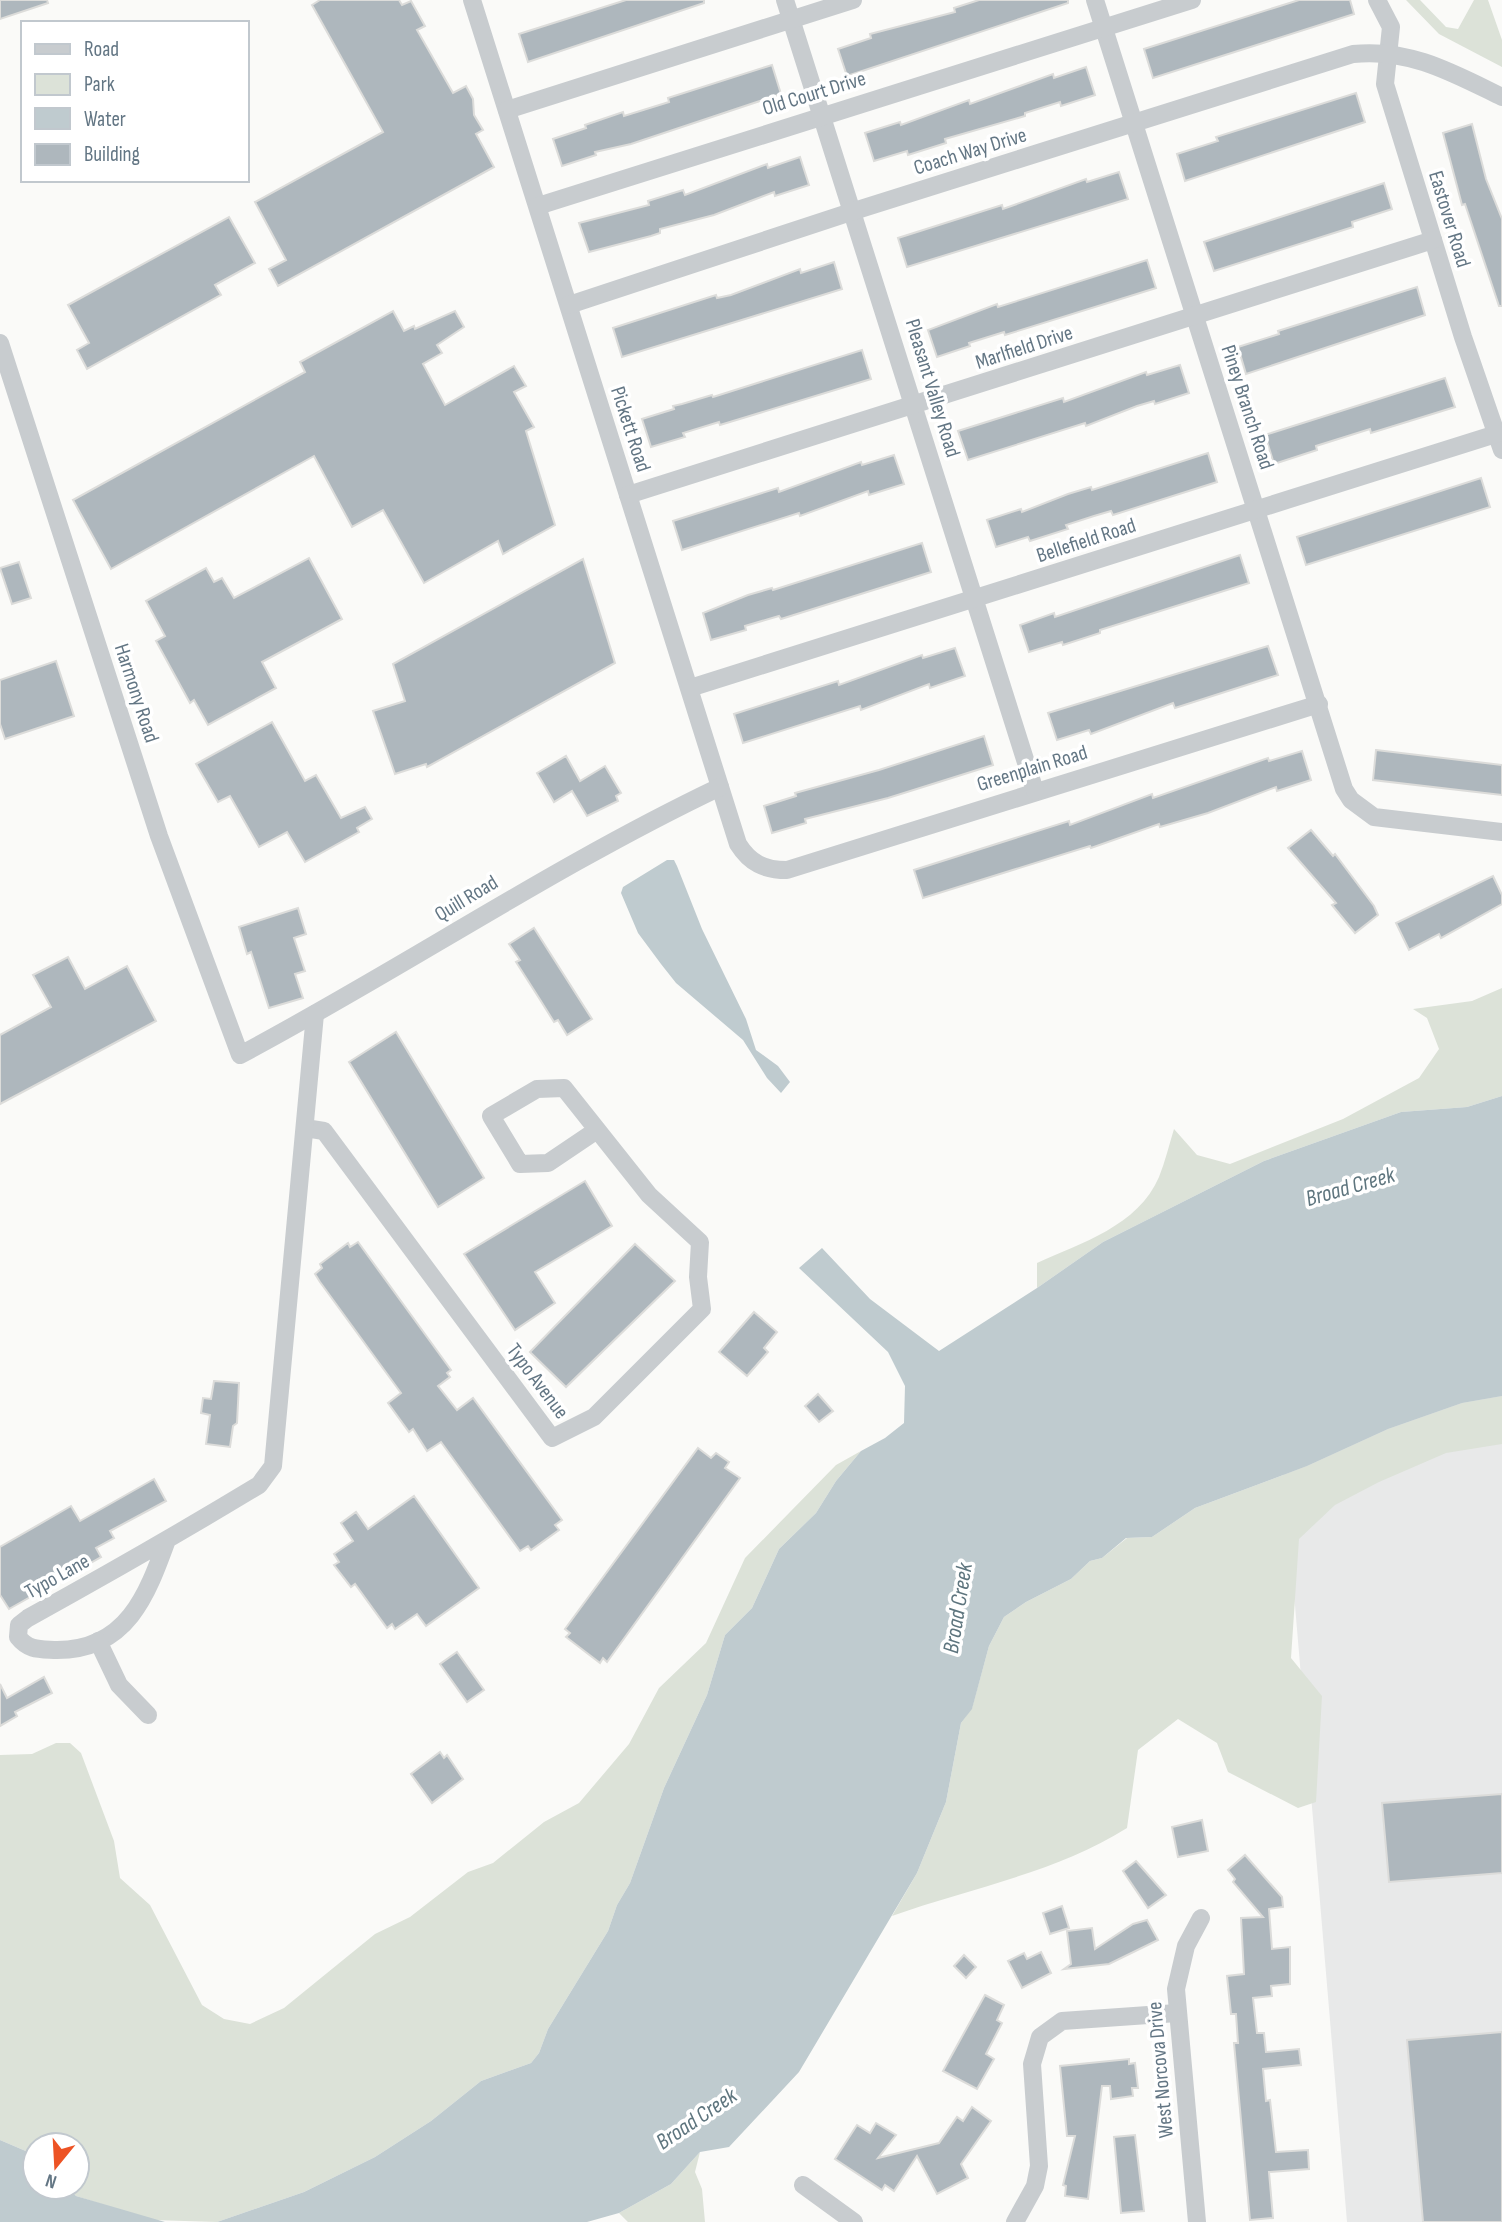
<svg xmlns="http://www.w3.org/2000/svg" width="1502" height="2222" viewBox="0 0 1502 2222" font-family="'Sofia Sans Condensed',sans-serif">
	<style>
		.built { fill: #e8e9e9 }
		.green { fill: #dce2d8 }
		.water { fill: #bfcbcf }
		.building { fill: #aeb7bd; stroke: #dcdcda; stroke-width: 2 }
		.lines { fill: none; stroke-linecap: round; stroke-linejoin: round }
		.street { stroke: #c8cccf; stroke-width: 18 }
		.labels { text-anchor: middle; stroke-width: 7; stroke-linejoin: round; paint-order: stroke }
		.street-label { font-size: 21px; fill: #637684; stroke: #fff }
		.water-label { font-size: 23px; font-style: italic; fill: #5e757e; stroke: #fff }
	</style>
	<rect width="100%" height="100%" fill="#fafaf8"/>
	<!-- built -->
	<polygon class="built" points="1502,1382 1502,2222 1347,2222 1283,1463"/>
	<!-- green -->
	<g class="green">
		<polygon points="1406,0 1420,0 1446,27 1458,29 1474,0 1488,0 1502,40 1502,67 1439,34"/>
		<path d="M 1502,988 L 1502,1096 L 1467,1107 L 1401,1112 L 1264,1161 L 1103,1242 L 1037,1288 L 1037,1263 C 1081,1243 1138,1226 1159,1177 C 1165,1162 1169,1145 1174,1129 L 1197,1155 L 1230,1164 L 1343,1119 L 1419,1078 L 1439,1049 L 1427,1018 L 1413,1009 L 1472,1001 Z"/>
		<path d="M 1502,1396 L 1502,1444 L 1446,1453 L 1379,1482 L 1335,1505 L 1299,1539 L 1291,1658 L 1322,1696 L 1316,1802 L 1298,1808 L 1228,1772 L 1217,1743 L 1178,1719 L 1138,1750 L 1127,1828 C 1056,1873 970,1888 892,1916 L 917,1873 L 946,1802 L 961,1723 L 972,1708 L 989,1646 L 1004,1617 L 1026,1602 L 1071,1579 L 1090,1561 L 1102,1558 L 1127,1538 L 1152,1537 L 1195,1508 L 1307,1466 L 1388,1429 L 1462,1403 Z"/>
		<polygon points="861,1451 836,1481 816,1513 779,1549 752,1608 725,1635 707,1695 664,1788 630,1883 617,1905 608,1931 548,2029 539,2053 531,2063 481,2081 431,2121 375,2157 304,2192 217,2222 152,2220 76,2196 68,2187 77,2187 77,2145 35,2145 35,2155 0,2140 0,1755 32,1754 56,1743 70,1743 81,1753 114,1841 120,1878 150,1905 202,2005 224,2019 250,2024 284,2008 375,1934 410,1917 468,1872 493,1863 544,1822 579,1803 629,1744 659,1688 706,1643 745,1558 836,1465"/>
		<polygon points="700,2152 695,2172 702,2189 705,2222 628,2222 619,2213 671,2184"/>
	</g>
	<!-- water -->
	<g class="water">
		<polygon points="667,860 674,860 677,866 702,929 746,1019 756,1050 778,1066 790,1082 781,1093 767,1078 743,1040 676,983 661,964 638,933 621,893 623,887"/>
		<polygon points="1502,1096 1502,1396 1462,1403 1388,1429 1307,1466 1195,1508 1152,1537 1126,1538 1102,1558 1090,1561 1071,1579 1026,1602 1004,1617 989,1646 972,1709 961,1723 946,1802 917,1873 799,2072 729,2147 700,2152 671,2184 619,2213 587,2222 217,2222 304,2192 375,2157 431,2121 481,2081 531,2063 539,2053 548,2029 608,1931 617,1905 630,1883 664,1788 707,1695 725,1635 752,1608 779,1549 816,1513 836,1481 861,1451 885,1438 904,1423 905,1386 888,1352 799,1268 822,1248 870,1299 939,1351 1037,1288 1103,1242 1264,1161 1401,1112 1467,1107"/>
		<polygon points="0,2140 35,2155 35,2187 68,2187 76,2196 165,2222 0,2222"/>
	</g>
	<!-- building -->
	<g class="building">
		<polygon points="0,0 47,0 48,3 0,19"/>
		<polygon points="320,0 399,0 402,5 411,1 425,26 417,30 453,93 466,86 473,99 474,115 483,130 476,134 494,167 278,286 269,269 286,260 255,202 383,132 312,5"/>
		<polygon points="626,0 704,0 704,3 528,62 519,34"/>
		<polygon points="979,0 1068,0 1068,3 847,76 838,49 871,38 870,34 955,12 954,8"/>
		<polygon points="1299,0 1350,0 1354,14 1153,78 1144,49"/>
		<polygon points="772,65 781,94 631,144 595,152 596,155 562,166 553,139 586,128 585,125 623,112 624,116 669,102 668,98"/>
		<polygon points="1086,67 1095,95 1061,106 1060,102 1025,113 1025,116 945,139 946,143 908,155 907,151 874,161 865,133 900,122 901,125 969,100 970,104 1053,74 1054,78"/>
		<polygon points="1356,93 1365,122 1185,181 1177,154 1218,141 1216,137"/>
		<polygon points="1472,124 1486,179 1502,219 1502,306 1499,306 1465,204 1462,205 1443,133"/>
		<polygon points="800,157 809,185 775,196 774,192 714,215 660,229 660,233 651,236 589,252 579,223 649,205 648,201 683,190 685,195 767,164 768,168"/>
		<polygon points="1119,172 1128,199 907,267 898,238 1002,205 1003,209 1086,179 1087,182"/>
		<polygon points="1384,183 1392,209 1352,222 1353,227 1214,271 1204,242"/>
		<polygon points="229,217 255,263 215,285 221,295 87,369 77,350 89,343 68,305"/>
		<polygon points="1147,260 1156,288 1005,335 1004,332 969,343 970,346 937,357 928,330 997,304 998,307"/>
		<polygon points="834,262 842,289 622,357 613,328 716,295 717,298 731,295 800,269 801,273"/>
		<polygon points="1417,287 1425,315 1246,374 1238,347 1279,334 1278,331"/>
		<polygon points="393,311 404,331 414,326 415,329 455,311 464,327 437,345 442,353 423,364 445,405 514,366 526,386 514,392 534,427 526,431 555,525 503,554 498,541 424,583 383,510 352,527 314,456 111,569 73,500 305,372 300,362"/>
		<polygon points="862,350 871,379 720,425 719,422 683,433 685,437 651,447 642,419 674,409 673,406 682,404 712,395 713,397"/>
		<polygon points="1180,365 1189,393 1155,404 1154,401 1137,406 1086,426 1085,423 968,460 958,431 1063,398 1064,402 1146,372 1147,375"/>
		<polygon points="1445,378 1455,407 1371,433 1370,429 1316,446 1317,450 1274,464 1265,435"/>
		<polygon points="1208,453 1217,482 1113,515 1111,511 1094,516 1066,525 1068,529 1030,541 1028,537 996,547 987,520 1021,509 1022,512 1068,494 1091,487 1092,490"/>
		<polygon points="894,455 904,484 869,495 868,491 800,516 799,513 682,550 673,521 778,488 779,492 861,462 862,465"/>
		<polygon points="1481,478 1490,507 1306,565 1297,537"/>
		<polygon points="922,543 931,572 781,619 779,616 745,626 746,630 711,640 703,613 748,595 772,588 773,590"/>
		<polygon points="1240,555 1249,583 1100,630 1100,633 1063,645 1062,642 1029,652 1020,625 1054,613 1055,617"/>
		<polygon points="309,558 342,619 262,662 276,688 208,725 194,700 190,703 156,641 165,636 146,601 206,568 214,582 222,578 234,598"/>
		<polygon points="583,559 615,663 427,767 426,764 395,774 373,711 405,701 393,664"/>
		<polygon points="19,562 31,598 12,604 0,568"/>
		<polygon points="1268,646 1278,675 1175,708 1173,703 1091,734 1089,730 1057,740 1048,713"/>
		<polygon points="955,648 965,676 930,688 929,684 861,710 860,706 743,743 734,714 838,681 839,685 922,655 923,658"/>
		<polygon points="56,661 74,716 5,739 0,724 0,680"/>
		<polygon points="272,722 305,781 316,775 341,818 365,807 372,819 357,828 359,832 305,862 287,832 259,847 230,796 218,802 196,764"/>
		<polygon points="984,736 993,765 888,798 805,819 806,823 772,833 764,806 796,796 795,793 879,770"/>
		<polygon points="1376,750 1502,765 1502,795 1373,780"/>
		<polygon points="1302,751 1311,780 1277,791 1276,787 1208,813 1160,827 1159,824 1091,848 1090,846 923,898 914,870 1069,821 1070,825 1152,794 1153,798 1268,758 1269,761"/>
		<polygon points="566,756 580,781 605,766 621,793 616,796 618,801 587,816 572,791 554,802 537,773"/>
		<polygon points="1311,830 1333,856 1335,854 1374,906 1378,915 1355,933 1332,905 1336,903 1288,848"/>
		<polygon points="1493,876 1502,895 1502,904 1441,938 1439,934 1409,950 1396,923"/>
		<polygon points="298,908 306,934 294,938 305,971 295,974 303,998 269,1008 251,952 247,954 239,927"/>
		<polygon points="534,928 592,1019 567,1035 558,1020 554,1022 539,998 516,962 520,960 509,944"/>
		<polygon points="68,957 85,989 127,966 156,1021 0,1104 0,1035 51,1007 33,975"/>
		<polygon points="396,1032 484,1178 438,1207 349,1062"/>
		<polygon points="585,1181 612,1226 535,1272 555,1303 515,1330 464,1254"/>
		<polygon points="358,1242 451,1370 447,1373 450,1377 438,1386 457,1410 473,1398 562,1520 555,1525 559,1530 531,1550 528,1546 520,1551 441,1442 427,1451 413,1429 409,1432 388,1403 401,1393 320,1282 315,1274 322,1268 320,1264 348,1243 350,1247"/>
		<polygon points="635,1244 675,1281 566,1387 530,1352"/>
		<polygon points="754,1312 777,1332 764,1348 768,1352 747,1376 719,1352"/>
		<polygon points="214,1381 239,1383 237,1423 233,1426 230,1447 206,1444 210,1415 201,1413 203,1398 211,1399"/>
		<polygon points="818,1394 833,1411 819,1422 805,1406"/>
		<polygon points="698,1448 711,1458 716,1453 729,1462 725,1468 740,1478 607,1662 603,1658 600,1663 566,1637 570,1633 565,1629"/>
		<polygon points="154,1479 166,1501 110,1531 114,1538 96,1548 101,1557 9,1609 0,1595 0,1547 71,1506 80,1521"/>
		<polygon points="414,1496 479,1588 426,1626 417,1614 395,1629 392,1624 387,1628 355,1584 351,1587 334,1565 339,1562 334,1554 353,1541 341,1523 356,1512 368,1529"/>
		<polygon points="457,1652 484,1690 467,1702 440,1664"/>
		<polygon points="44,1677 52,1693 15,1712 17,1716 0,1726 0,1684 7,1698"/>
		<polygon points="440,1752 444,1758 447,1755 463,1779 432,1803 411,1774"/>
		<polygon points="1502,1794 1502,1873 1389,1882 1382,1803"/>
		<polygon points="1202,1820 1208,1851 1178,1857 1172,1827"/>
		<polygon points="1245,1855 1282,1897 1283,1907 1269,1909 1272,1949 1290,1947 1290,1984 1271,1986 1272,1996 1253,1998 1257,2033 1264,2033 1266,2052 1299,2049 1301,2065 1263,2069 1266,2101 1270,2100 1276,2152 1308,2150 1309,2169 1269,2172 1273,2218 1250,2220 1234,2043 1238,2043 1236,2014 1231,2014 1227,1976 1244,1974 1241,1918 1263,1917 1233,1882 1235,1879 1228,1870"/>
		<polygon points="1136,1861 1166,1895 1148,1908 1123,1871"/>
		<polygon points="1062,1906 1069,1928 1050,1934 1043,1913"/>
		<polygon points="1147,1920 1158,1940 1109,1964 1064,1969 1071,1964 1067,1931 1092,1928 1095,1949 1133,1924"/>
		<polygon points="1041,1952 1051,1973 1022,1988 1008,1961 1024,1953 1027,1959"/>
		<polygon points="964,1955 976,1967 966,1978 954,1966"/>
		<polygon points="985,1995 1004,2005 997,2020 1002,2023 986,2054 994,2059 977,2089 943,2071"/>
		<polygon points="1502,2032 1502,2222 1423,2222 1407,2040"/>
		<polygon points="1129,2059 1129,2064 1135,2063 1138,2088 1132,2088 1133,2096 1111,2099 1110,2086 1102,2086 1088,2199 1065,2196 1066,2186 1063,2185 1075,2136 1067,2136 1060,2066"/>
		<polygon points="972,2107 991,2121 961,2164 968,2178 937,2194 917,2156 894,2191 885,2185 882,2190 835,2159 857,2125 870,2133 876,2123 896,2135 878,2158 939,2143 957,2117 963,2121"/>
		<polygon points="1135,2135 1144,2211 1121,2213 1114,2137"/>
	</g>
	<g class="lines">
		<!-- street -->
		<g class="street">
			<path d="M 472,0 L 738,844 C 750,863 764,870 787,870 L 1319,704"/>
			<polyline points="785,0 1035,791"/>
			<polyline points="1095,0 1344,789 1351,800 1374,817 1502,832"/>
			<polyline points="1377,0 1391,27 1385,84 1463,337 1502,450"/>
			<polyline points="507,110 853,0"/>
			<polyline points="538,206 1192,0"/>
			<path d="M 569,305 L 854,211 L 1353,54 C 1409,48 1453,73 1502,97"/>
			<path d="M 0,343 L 159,836 L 240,1055 C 402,969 554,866 720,787"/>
			<polyline points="628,495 1433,240"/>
			<polyline points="690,688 1496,434"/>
			<polyline points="305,1128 324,1131 552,1438 594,1417 702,1309 698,1277 700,1242 649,1195 564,1088 537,1089 491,1116 520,1164 548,1163 597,1130"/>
			<path d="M 167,1540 C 147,1595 127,1650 57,1650 C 40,1649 29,1651 18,1637 L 19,1625 L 28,1618 C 106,1575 183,1531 259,1485 L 273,1466 L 315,1014"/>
			<polyline points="98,1641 119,1685 148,1715"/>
			<polyline points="803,2185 854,2222"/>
			<polyline points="1015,2222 1035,2186 1039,2166 1032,2064 1040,2037 1062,2021 1177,2013"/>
			<polyline points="1197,2222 1176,1989 1186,1946 1201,1918"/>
		</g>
	</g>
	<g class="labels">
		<!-- street labels -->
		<g class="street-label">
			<text transform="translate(814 93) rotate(-17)" y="7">Old Court Drive</text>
			<text transform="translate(970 151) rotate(-17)" y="7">Coach Way Drive</text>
			<text transform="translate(1450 219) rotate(73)" y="7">Eastover Road</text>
			<text transform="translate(1024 347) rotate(-18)" y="7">Marlfield Drive</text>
			<text transform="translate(933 388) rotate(73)" y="7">Pleasant Valley Road</text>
			<text transform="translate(1248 407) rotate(72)" y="7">Piney Branch Road</text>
			<text transform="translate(631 429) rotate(72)" y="7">Pickett Road</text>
			<text transform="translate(1086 540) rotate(-18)" y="7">Bellefield Road</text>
			<text transform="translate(137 693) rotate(72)" y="7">Harmony Road</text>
			<text transform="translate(1032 768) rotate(-17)" y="7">Greenplain Road</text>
			<text transform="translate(466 898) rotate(-31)" y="7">Quill Road</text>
			<text transform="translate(538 1381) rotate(53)" y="7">Typo Avenue</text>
			<text transform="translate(57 1576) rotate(-29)" y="7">Typo Lane</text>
			<text transform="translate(1160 2070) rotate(-95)" y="7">West Norcova Drive</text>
		</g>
		<!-- water labels -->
		<g class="water-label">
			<text transform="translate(1350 1186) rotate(-16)" y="8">Broad Creek</text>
			<text transform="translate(957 1608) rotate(-81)" y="8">Broad Creek</text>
			<text transform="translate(696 2118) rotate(-34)" y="8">Broad Creek</text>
		</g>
	</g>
	<!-- legend -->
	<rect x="21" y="21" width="228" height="161" fill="#ffffff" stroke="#c1c8ce" stroke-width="2"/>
	<rect x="35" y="44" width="35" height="10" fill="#c8cccf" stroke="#c1c8ce" stroke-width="2"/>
	<text x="84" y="56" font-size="21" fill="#637684">Road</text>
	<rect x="35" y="74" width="35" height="21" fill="#dce2d8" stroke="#c1c8ce" stroke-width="2"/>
	<text x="84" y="91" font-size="21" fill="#637684">Park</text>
	<rect x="35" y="108" width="35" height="21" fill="#bfcbcf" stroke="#c1c8ce" stroke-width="2"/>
	<text x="84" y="126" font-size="21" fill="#637684">Water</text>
	<rect x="35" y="144" width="35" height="21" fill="#aeb7bd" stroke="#c1c8ce" stroke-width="2"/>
	<text x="84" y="161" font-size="21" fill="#637684">Building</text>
	<!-- north arrow -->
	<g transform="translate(56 2166) rotate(198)"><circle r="33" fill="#ffffff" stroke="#c1c8ce" stroke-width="2"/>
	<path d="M0-5L12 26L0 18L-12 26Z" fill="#ed5324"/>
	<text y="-10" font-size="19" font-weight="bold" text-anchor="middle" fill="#637684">N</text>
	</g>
</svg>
